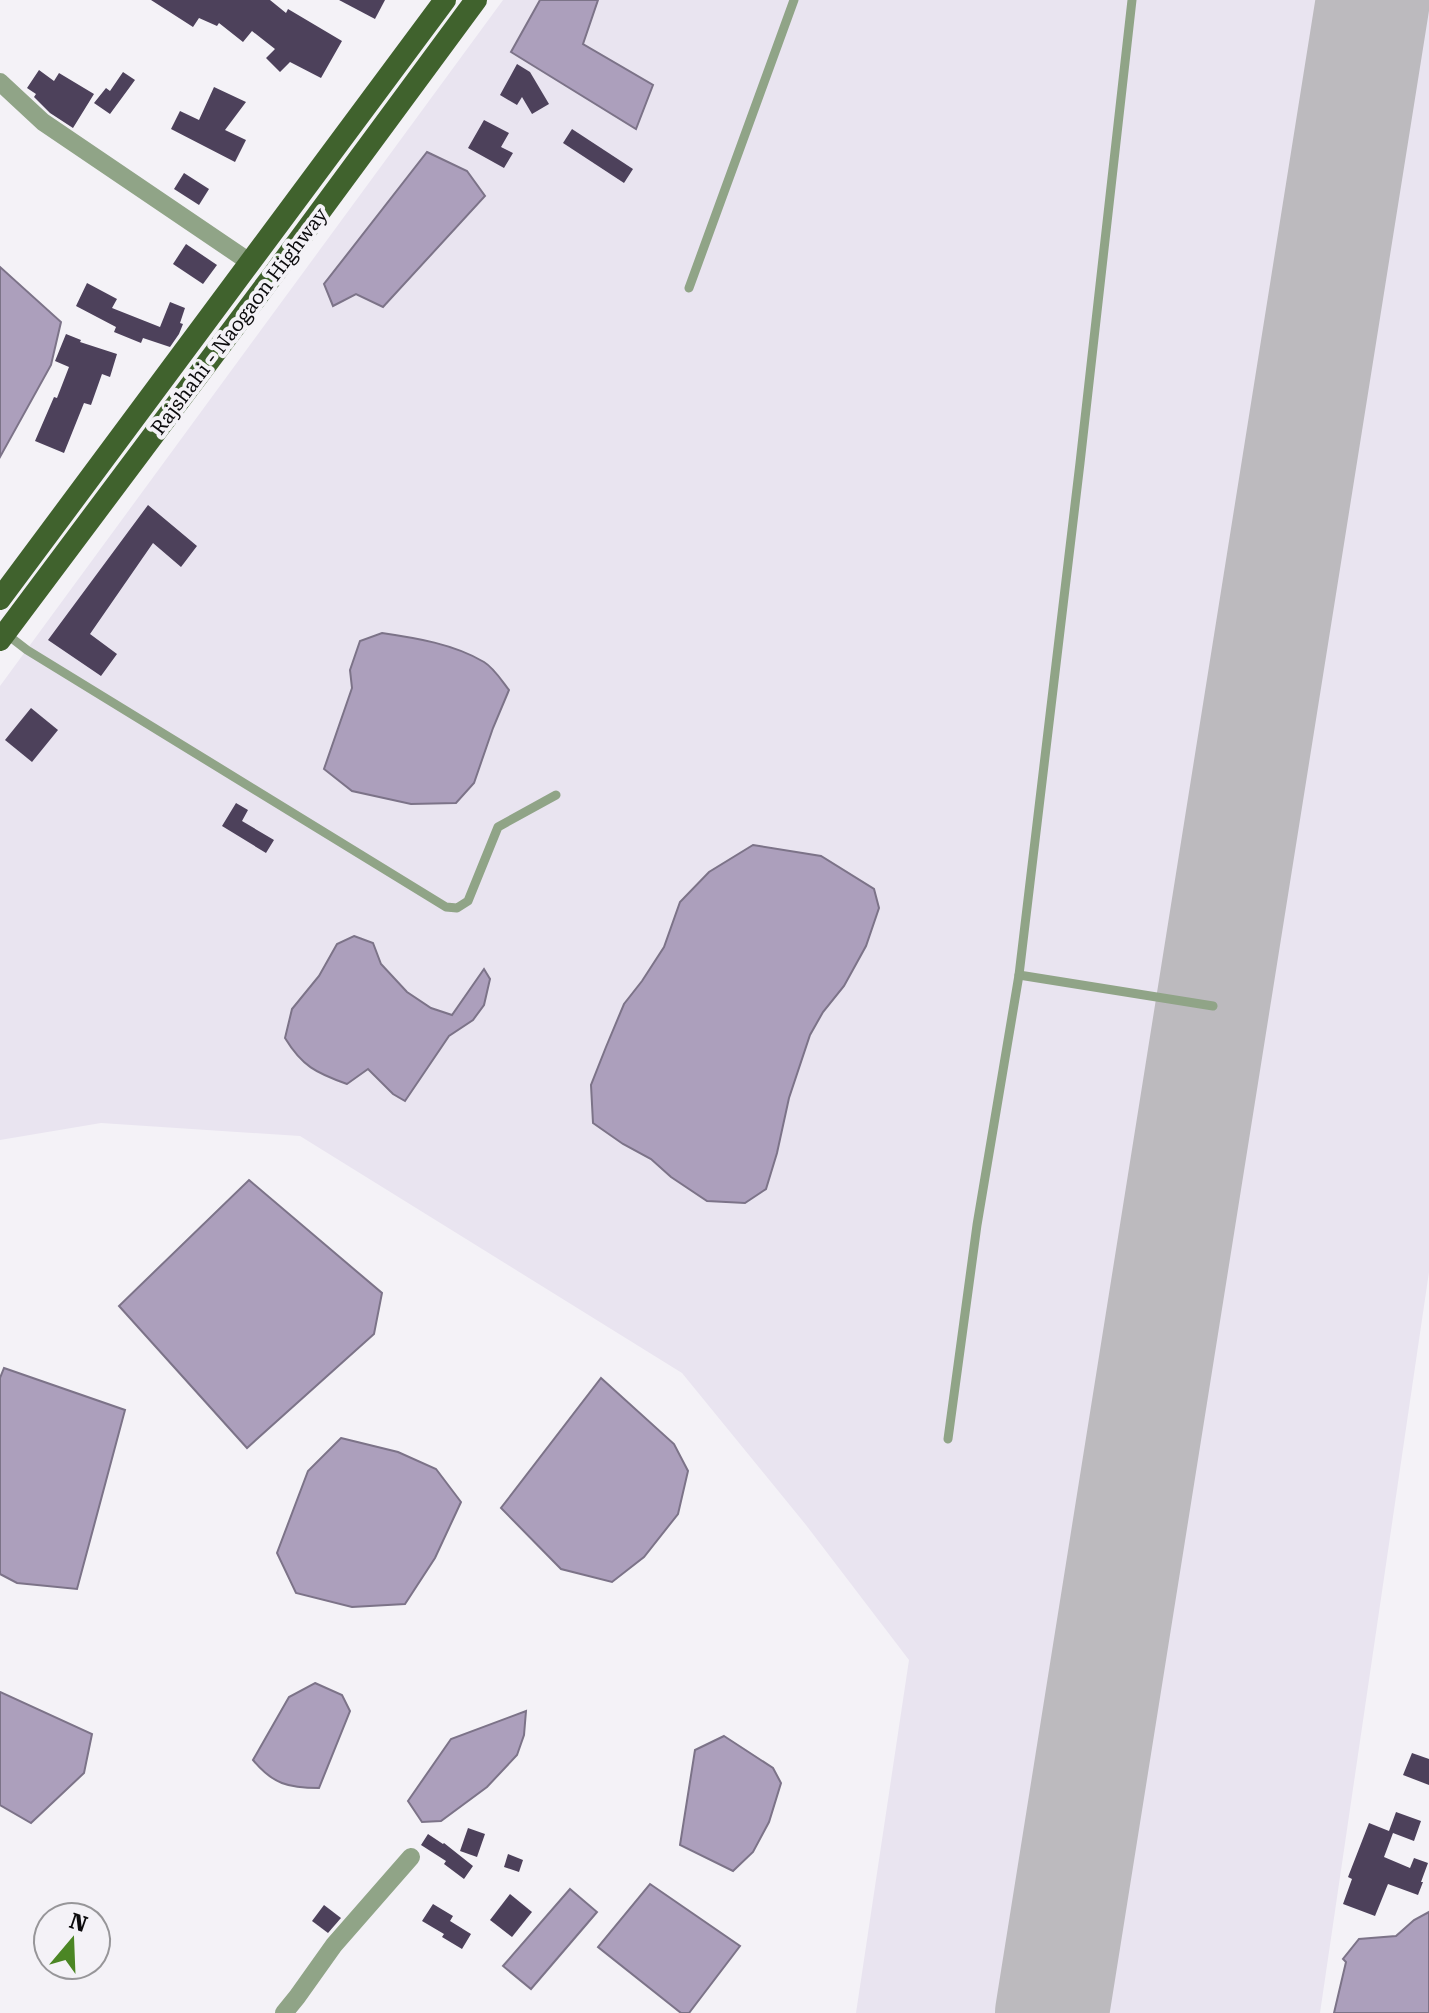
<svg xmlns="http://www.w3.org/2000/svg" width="1429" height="2013" viewBox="0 0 1429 2013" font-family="'Roboto Serif',serif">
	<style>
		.built { fill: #e9e4f0 }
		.water { fill: #ac9fbc; stroke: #7c7388; stroke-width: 2 }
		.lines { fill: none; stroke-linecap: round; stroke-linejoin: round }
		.runway { stroke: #bcbabe; stroke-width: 114 }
		.building { fill: #4d415b }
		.service { stroke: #90a487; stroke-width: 9 }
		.minor { stroke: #90a487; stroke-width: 18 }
		.primary { stroke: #40622d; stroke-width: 22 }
		.labels { text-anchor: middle; stroke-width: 8; stroke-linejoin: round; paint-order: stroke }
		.street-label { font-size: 20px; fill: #0c0b0d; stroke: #f4f2f7 }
	</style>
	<rect width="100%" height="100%" fill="#f4f2f7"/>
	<!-- built -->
	<polygon class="built" points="503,0 1429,0 1429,1272 1320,2013 856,2013 909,1660 806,1525 682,1373 300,1136 101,1123 0,1140 0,686"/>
	<!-- water -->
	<g class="water">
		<polygon points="540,0 598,0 583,44 653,85 636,129 511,52"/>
		<polygon points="427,152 467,171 485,196 383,307 356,294 333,306 324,284"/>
		<polygon points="0,267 61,322 51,365 0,457"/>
		<path d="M 382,633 C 416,638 454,644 484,662 C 494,668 502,681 509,690 L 493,728 L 474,783 L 456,803 L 411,804 L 352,791 L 324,769 L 352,688 L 350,670 L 360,641 Z"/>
		<polygon points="753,845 821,856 874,889 879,908 866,946 844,986 823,1012 810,1035 789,1098 777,1153 766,1189 745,1203 707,1201 671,1177 651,1159 623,1144 593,1123 591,1085 606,1047 624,1004 642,981 664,947 680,902 709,872"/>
		<path d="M 354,936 L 373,943 L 381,964 L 407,992 L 431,1008 L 452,1015 L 484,969 L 490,979 L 484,1005 L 473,1020 L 449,1036 L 405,1101 L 393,1094 L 368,1069 L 347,1084 C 316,1073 302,1066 285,1038 L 292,1009 L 319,976 L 337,944 Z"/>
		<polygon points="249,1180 382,1293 374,1334 247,1448 119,1306"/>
		<polygon points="4,1368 125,1410 77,1589 17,1583 0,1574 0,1378"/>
		<polygon points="601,1378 674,1444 688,1471 678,1514 644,1557 612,1582 561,1569 501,1508"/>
		<polygon points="341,1438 398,1452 436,1469 461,1502 435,1558 405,1604 352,1607 296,1593 277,1553 308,1471"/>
		<path d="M 315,1683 L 342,1695 L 350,1711 L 319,1788 C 288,1788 273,1784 253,1760 L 289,1697 Z"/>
		<polygon points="0,1692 92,1734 84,1773 31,1823 0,1805"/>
		<polygon points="526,1711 524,1735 517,1755 487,1787 441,1821 422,1822 408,1801 451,1739"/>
		<polygon points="724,1736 773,1768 781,1783 769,1822 753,1852 733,1871 680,1845 695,1750"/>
		<polygon points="650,1884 740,1946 689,2013 681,2013 598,1947"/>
		<polygon points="570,1889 597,1912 531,1989 503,1966"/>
		<polygon points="1429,1912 1429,2013 1334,2013 1346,1962 1343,1959 1359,1939 1396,1936 1414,1920"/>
	</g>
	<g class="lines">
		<!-- runway -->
		<polyline class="runway" points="1052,2013 1373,0"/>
	</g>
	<!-- building -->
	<g class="building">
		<polygon points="151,0 270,0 286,13 288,9 342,41 321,78 290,62 280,72 266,58 275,49 252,31 243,42 219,23 217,26 199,18 193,27"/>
		<polygon points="339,0 385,0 375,19"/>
		<polygon points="517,64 530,72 549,104 532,114 522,97 517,105 500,95"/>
		<polygon points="39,70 54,81 59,73 94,94 73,128 50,113 34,97 36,94 27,88"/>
		<polygon points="123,72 135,80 110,114 94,103 106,88 110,91"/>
		<polygon points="214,87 246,102 225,130 246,140 235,162 171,129 180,111 199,120"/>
		<polygon points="484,120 509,133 501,147 513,153 504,168 468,148"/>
		<polygon points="572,129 633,169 624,183 563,143"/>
		<polygon points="184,173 209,189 199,205 174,189"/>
		<polygon points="186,244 217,265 203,284 173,264"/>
		<polygon points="87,283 117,299 112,308 160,327 170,302 185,308 180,323 183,324 179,334 170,347 143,338 141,343 114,332 116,327 76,306"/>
		<polygon points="66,334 81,340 80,342 117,354 110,377 102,374 91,405 84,403 64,453 35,441 54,397 57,398 69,367 55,361"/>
		<polygon points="148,505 197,546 181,567 153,543 90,634 117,654 101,676 48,640"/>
		<polygon points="31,708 58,730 32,762 5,740"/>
		<polygon points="236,803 248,810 242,821 274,840 266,853 222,826"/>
		<polygon points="1412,1753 1429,1759 1429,1785 1403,1775"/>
		<polygon points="1396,1812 1421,1821 1414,1841 1393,1833 1384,1857 1410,1868 1414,1858 1428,1863 1421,1882 1423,1882 1418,1895 1388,1884 1375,1916 1343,1904 1352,1879 1348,1877 1369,1823 1389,1831"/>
		<polygon points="468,1828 485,1834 477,1857 460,1851"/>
		<polygon points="428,1834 443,1844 444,1843 473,1866 464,1879 444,1864 446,1861 421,1845"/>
		<polygon points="508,1854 523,1860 519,1872 504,1867"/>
		<polygon points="510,1894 532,1912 512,1937 490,1920"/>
		<polygon points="433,1904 453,1916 450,1921 471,1934 462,1949 442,1937 444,1934 422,1921"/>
		<polygon points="324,1905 341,1918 328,1933 312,1921"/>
	</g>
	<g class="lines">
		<!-- service -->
		<g class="service">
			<polyline points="1132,0 1080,463 1019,975 1213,1006"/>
			<polyline points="689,288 794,0"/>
			<polyline points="5,633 27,650 446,907 457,908 468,901 498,827 556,795"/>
			<polyline points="948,1439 977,1225 1019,975"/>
		</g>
		<!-- minor -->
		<g class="minor">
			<polyline points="0,82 43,122 251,263"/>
			<polyline points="284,2013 297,1997 334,1945 411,1857"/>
		</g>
		<!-- primary -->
		<g class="primary">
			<polyline points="0,599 445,0"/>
			<polyline points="0,640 271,278 476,0"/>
		</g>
	</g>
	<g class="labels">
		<!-- street labels -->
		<g class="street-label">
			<text transform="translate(239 321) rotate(-53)" y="7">Rajshahi - Naogaon Highway</text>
		</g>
	</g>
	<!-- north arrow -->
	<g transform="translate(72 1941) rotate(19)"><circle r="38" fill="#f4f2f7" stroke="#979699" stroke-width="2"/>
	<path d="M0-6L14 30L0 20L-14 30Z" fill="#4b8624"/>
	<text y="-12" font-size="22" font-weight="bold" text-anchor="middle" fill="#0c0b0d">N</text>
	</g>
</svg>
